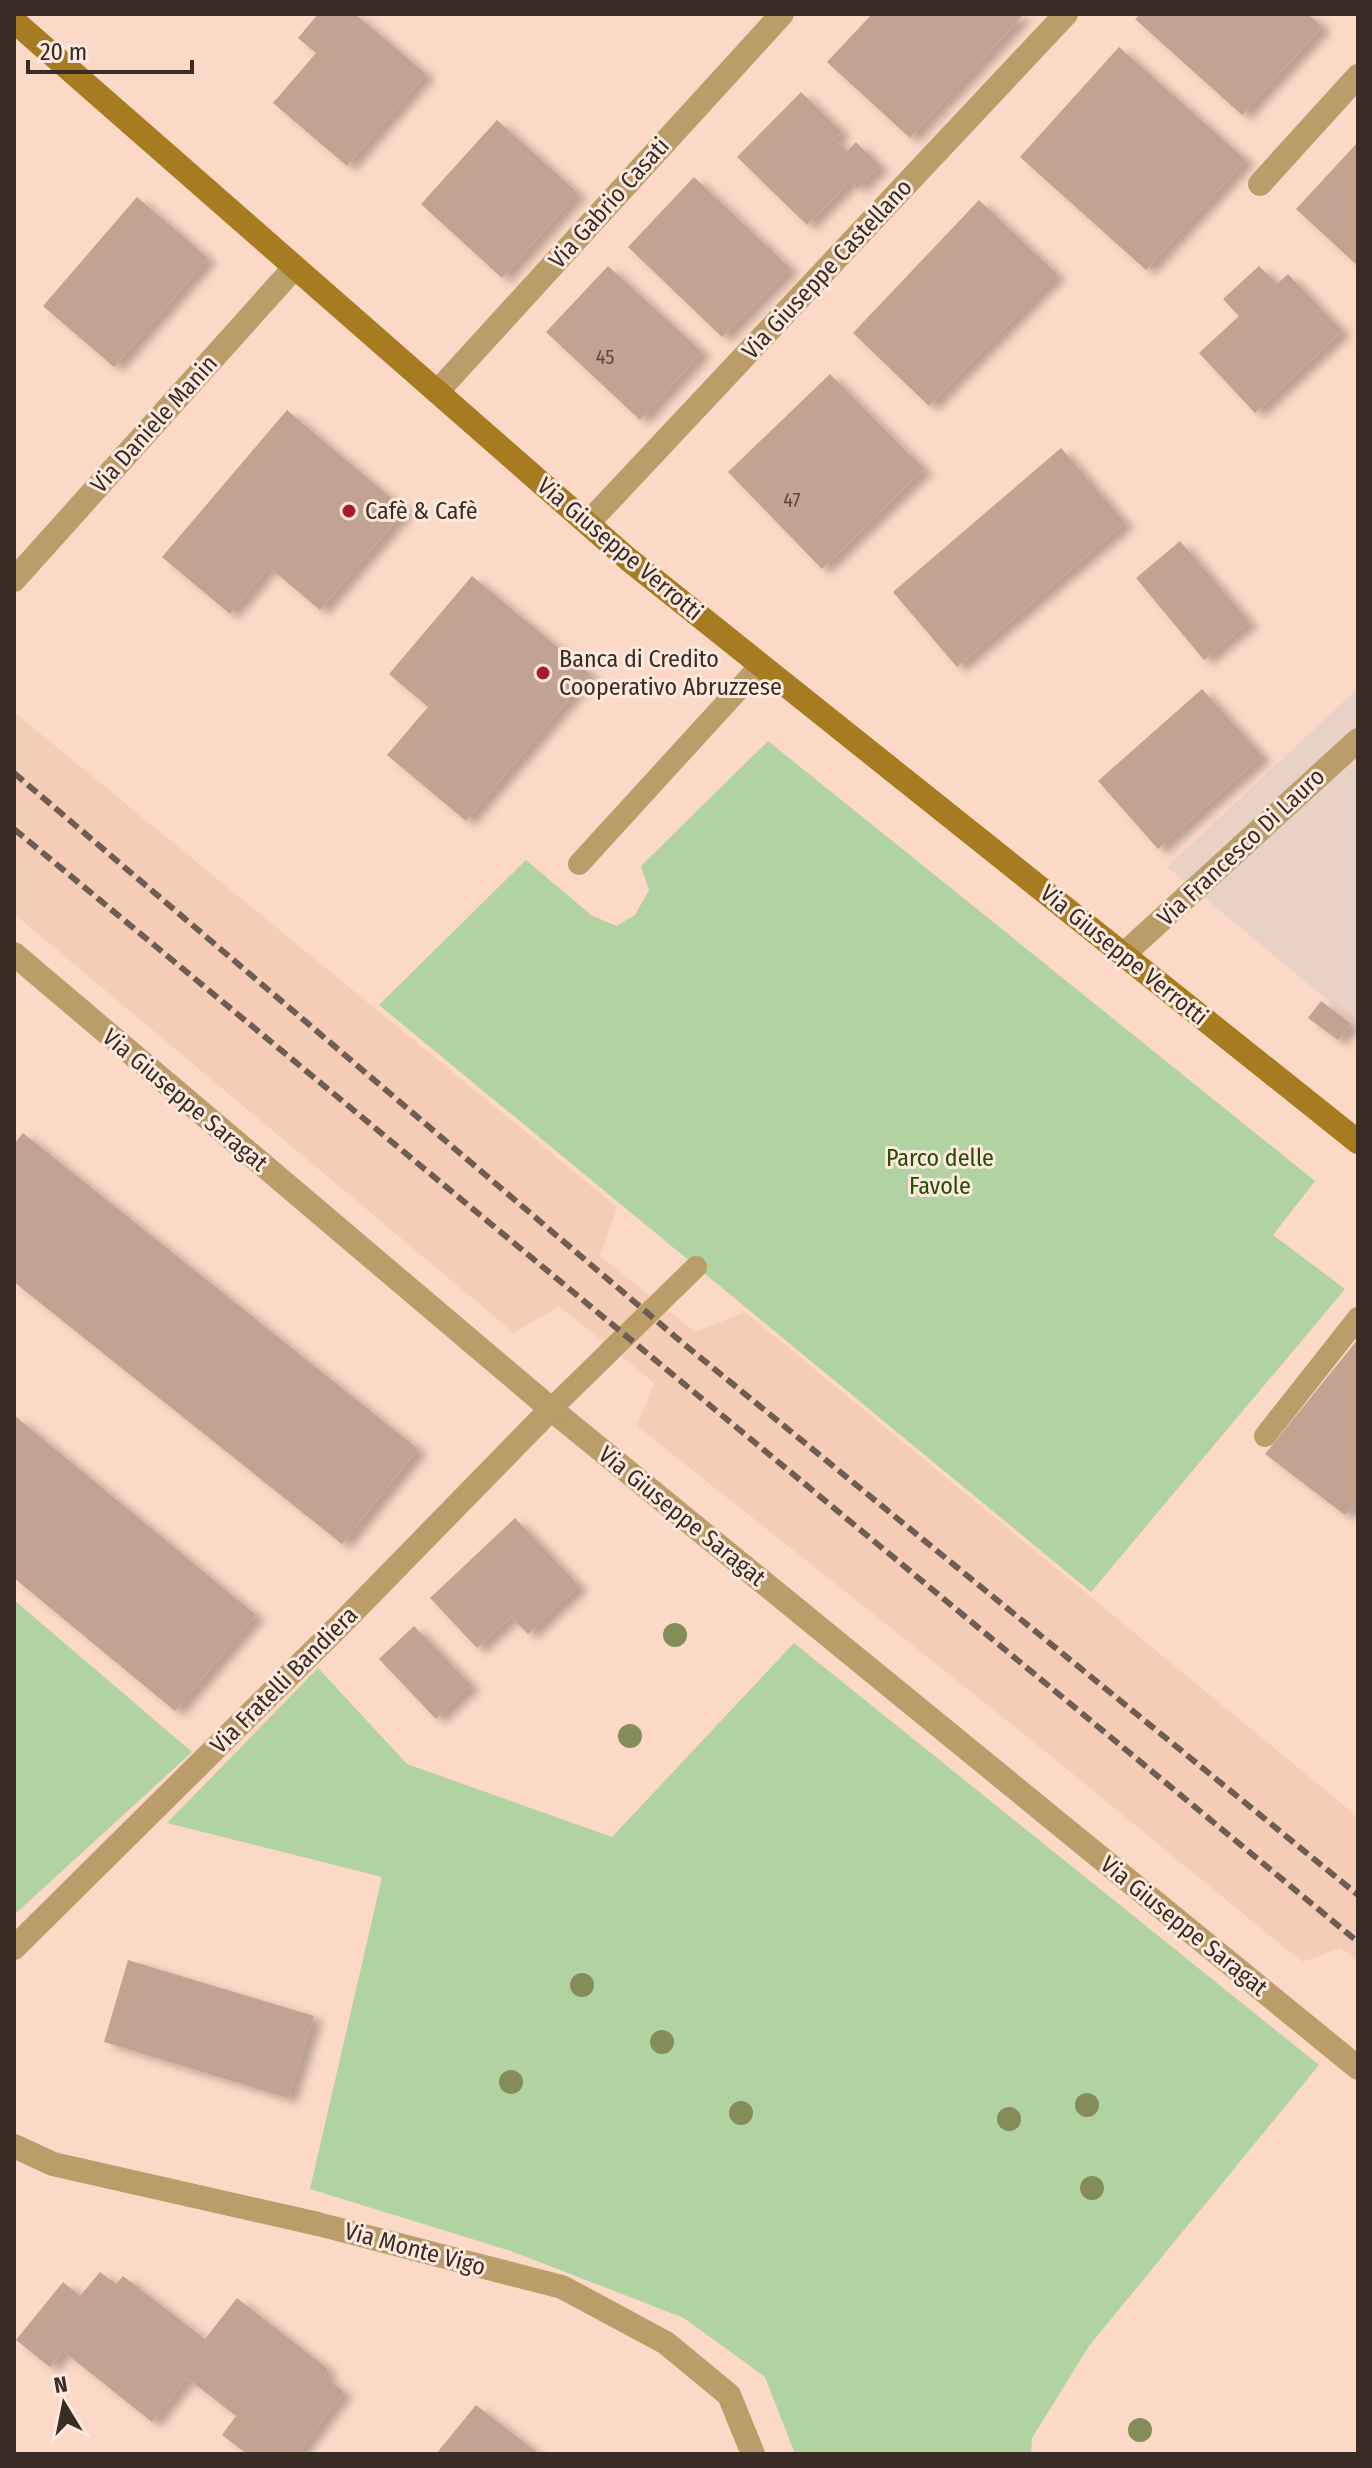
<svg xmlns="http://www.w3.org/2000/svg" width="1372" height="2468" viewBox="0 0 1372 2468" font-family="'Fira Sans Condensed',sans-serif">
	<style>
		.commercial { fill: #e8d2c5 }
		.built { fill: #f5cdb6 }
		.green { fill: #b1d2a1 }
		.building { fill: #c2a290; filter: url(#shadow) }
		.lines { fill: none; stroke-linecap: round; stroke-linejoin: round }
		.lane { stroke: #bb9d6a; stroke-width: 22 }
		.street { stroke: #bb9d6a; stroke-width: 24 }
		.secondary { stroke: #a77b20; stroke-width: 24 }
		.rail { stroke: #6f5c52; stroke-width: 6; stroke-dasharray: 12 6; stroke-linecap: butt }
		.tree { fill: #848d5a }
		.poi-dot { fill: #ad182c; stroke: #fee9de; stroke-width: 3 }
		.labels { text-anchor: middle; stroke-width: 6; stroke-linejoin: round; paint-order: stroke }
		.number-label { font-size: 20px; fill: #5b4a40 }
		.street-label { font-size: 24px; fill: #392c25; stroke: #fee9de }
		.poi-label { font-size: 24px; fill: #392c25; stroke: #fee9de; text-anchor: start }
		.park-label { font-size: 24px; fill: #234f01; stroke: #fee9de }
	</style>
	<defs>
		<filter id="shadow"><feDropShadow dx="9" dy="5" stdDeviation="4" flood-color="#0004"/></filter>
	</defs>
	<rect width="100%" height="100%" fill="#fbd9c6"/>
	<!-- commercial -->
	<polygon class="commercial" points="1358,688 1358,1025 1167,867"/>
	<!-- built -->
	<polygon class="built" points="14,712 617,1207 600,1256 695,1332 745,1312 1358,1817 1358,1962 1341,1948 1302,1962 1019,1730 637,1426 654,1383 559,1306 514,1333 14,914"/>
	<!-- green -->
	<g class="green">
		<polygon points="768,741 1315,1181 1273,1235 1345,1289 1091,1592 379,1005 526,860 591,915 616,926 635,915 649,890 641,866"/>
		<polygon points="14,1600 192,1752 14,1915"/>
		<polygon points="794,1643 1319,2065 1089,2346 1032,2438 1031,2454 795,2454 765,2377 684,2318 511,2251 310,2189 382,1877 167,1823 318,1668 407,1764 612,1837"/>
	</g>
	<!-- building -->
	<g class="building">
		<polygon points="318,14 355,14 426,74 347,166 273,103 316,53 298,38"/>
		<polygon points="872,14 1024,14 910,138 827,62"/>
		<polygon points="1140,14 1308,14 1322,27 1242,115 1135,19"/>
		<polygon points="1119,47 1246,160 1146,270 1020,157"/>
		<polygon points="801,92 842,132 834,139 847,151 856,142 880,166 858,188 850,181 807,225 737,157"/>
		<polygon points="497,120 578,193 502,278 421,204"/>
		<polygon points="1358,142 1358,266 1296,209"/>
		<polygon points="694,177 790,268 722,337 628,247"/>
		<polygon points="137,197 208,258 114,367 43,306"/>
		<polygon points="979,200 1057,274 929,406 853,333"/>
		<polygon points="608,266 702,352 640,420 546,332"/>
		<polygon points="1259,266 1277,284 1288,274 1342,331 1255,413 1199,353 1239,316 1223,299"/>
		<polygon points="830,374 924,469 822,569 728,472"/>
		<polygon points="287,410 405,510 320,610 269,567 230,614 162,557"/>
		<polygon points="1061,448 1125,523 957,667 893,592"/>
		<polygon points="1180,541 1249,622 1204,660 1136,578"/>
		<polygon points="472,576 590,674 466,821 387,755 428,707 389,674"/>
		<polygon points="1202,689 1262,756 1158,849 1098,781"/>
		<polygon points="1321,1001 1351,1024 1338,1040 1308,1018"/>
		<polygon points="23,1133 418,1449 342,1544 14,1282 14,1144"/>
		<polygon points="1358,1339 1358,1500 1345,1515 1265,1454"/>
		<polygon points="14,1415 256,1615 175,1711 14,1578"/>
		<polygon points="515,1518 579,1586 528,1634 511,1617 477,1648 430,1598"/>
		<polygon points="414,1626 471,1685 436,1719 379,1659"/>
		<polygon points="128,1960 314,2016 288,2098 104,2042"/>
		<polygon points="100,2272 116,2284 123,2276 205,2339 237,2298 328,2369 324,2376 344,2392 297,2454 247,2454 222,2435 236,2416 187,2378 152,2422 63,2351 50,2367 16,2340 63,2282 80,2296"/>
		<polygon points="476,2405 539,2454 436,2454"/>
	</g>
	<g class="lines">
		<!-- lane -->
		<g class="lane">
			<polyline points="579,864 760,666"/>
			<polyline points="551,1409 696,1267"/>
			<polyline points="1265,1436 1358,1318"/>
		</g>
		<!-- street -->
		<g class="street">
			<polyline points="1260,184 1358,76"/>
			<polyline points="437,392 782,14"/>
			<polyline points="588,523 1066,14"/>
			<polyline points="14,580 294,268"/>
			<polyline points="14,954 551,1409 1358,2068"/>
			<polyline points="1124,954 1358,740"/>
			<polyline points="14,1948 341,1624 551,1409"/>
			<polyline points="14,2146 53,2164 318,2224 562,2287 666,2343 729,2395 753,2454"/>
		</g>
		<!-- secondary -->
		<polyline class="secondary" points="14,21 628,559 1358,1142"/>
		<!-- rail -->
		<g class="rail">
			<polyline points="14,773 685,1345 1358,1895"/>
			<polyline points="14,829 1358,1942"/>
		</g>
	</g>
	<!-- trees -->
	<g class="tree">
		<circle cx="675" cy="1635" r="12"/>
		<circle cx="630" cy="1736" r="12"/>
		<circle cx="582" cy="1985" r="12"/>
		<circle cx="662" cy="2042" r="12"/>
		<circle cx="511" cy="2082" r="12"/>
		<circle cx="1087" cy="2105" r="12"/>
		<circle cx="741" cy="2113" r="12"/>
		<circle cx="1009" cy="2119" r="12"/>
		<circle cx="1092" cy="2188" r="12"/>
		<circle cx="1140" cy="2430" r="12"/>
	</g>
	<!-- markers -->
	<g class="poi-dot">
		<circle cx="349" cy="511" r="8"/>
		<circle cx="543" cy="673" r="8"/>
	</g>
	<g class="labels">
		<!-- number labels -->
		<g class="number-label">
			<text x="605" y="364">45</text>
			<text x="792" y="507">47</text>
		</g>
		<!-- street labels -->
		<g class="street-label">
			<text transform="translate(609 203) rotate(-48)" y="8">Via Gabrio Casati</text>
			<text transform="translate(827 269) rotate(-47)" y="8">Via Giuseppe Castellano</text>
			<text transform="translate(154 424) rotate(-48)" y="8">Via Daniele Manin</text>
			<text transform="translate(620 549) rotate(40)" y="8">Via Giuseppe Verrotti</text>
			<text transform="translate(1241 847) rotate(-43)" y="8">Via Francesco Di Lauro</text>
			<text transform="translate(1124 955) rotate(39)" y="8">Via Giuseppe Verrotti</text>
			<text transform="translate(185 1100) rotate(40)" y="8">Via Giuseppe Saragat</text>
			<text transform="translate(682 1516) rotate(39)" y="8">Via Giuseppe Saragat</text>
			<text transform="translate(284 1680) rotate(-45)" y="8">Via Fratelli Bandiera</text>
			<text transform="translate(1184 1926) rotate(39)" y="8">Via Giuseppe Saragat</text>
			<text transform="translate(415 2249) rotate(15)" y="8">Via Monte Vigo</text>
		</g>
		<!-- poi labels -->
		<g class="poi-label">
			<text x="365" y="519">Cafè &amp; Cafè</text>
			<text x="559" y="667">Banca di Credito<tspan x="559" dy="28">Cooperativo Abruzzese</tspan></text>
		</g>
		<!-- park labels -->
		<g class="park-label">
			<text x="940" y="1166">Parco delle<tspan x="940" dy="28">Favole</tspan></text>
		</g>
	</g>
	<!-- border -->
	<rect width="1372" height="2468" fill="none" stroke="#392c25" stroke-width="32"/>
	<!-- north arrow -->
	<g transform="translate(64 2404) rotate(350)" stroke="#fee9de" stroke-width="6" paint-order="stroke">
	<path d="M0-6L14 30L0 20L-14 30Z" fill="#392c25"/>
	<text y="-12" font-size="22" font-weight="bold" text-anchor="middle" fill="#392c25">N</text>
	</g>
	<!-- scale -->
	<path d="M28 60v12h164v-12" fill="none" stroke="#392c25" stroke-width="4"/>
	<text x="40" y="60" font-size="24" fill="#392c25" stroke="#fee9de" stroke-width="6" paint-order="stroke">20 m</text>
</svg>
